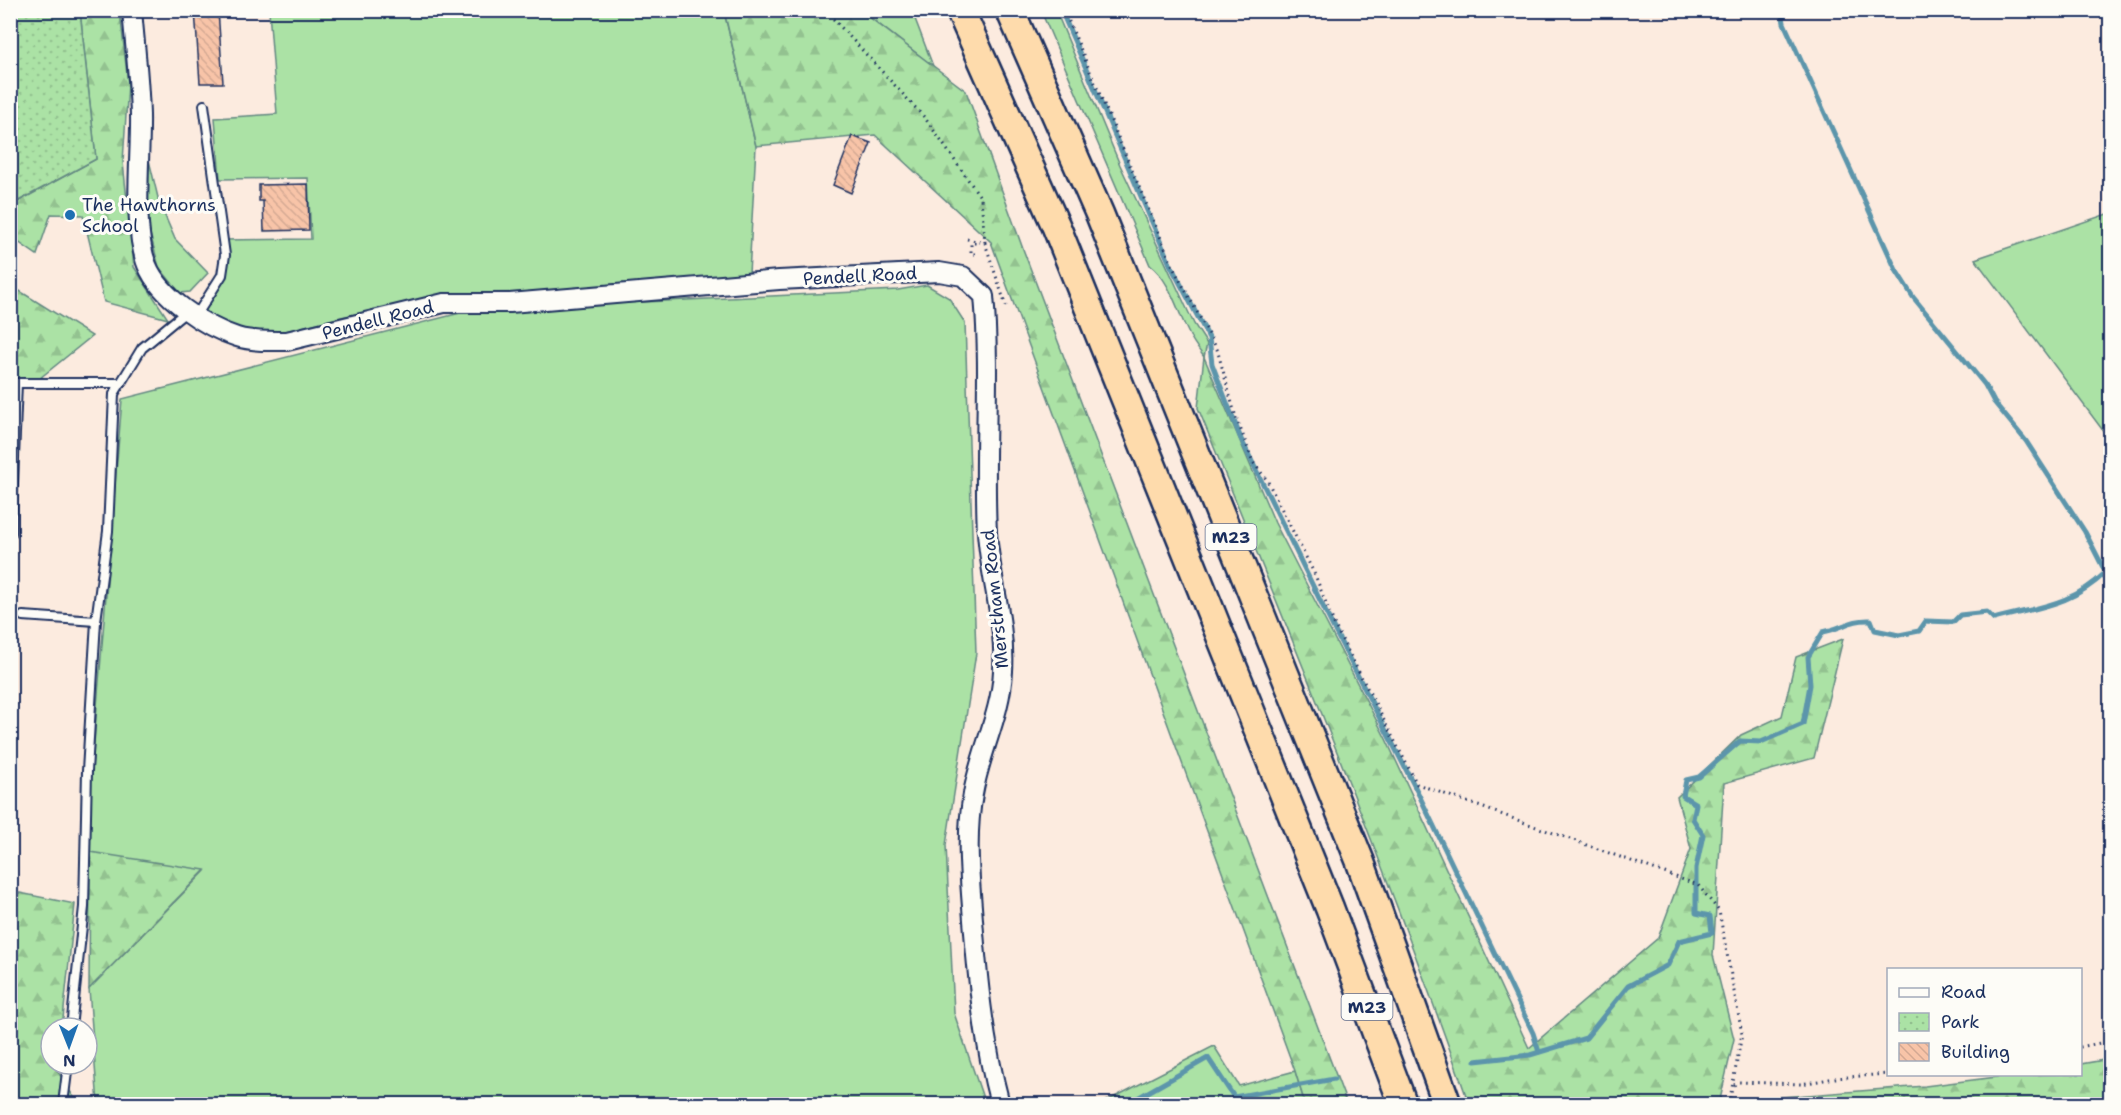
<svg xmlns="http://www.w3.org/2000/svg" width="2121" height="1115" viewBox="0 0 2121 1115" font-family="'Shantell Sans',sans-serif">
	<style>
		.grass { fill: #abe2a5; stroke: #638882; stroke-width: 1.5 }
		.forest { fill: url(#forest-firs); stroke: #638882; stroke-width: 1.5 }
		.park { fill: url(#park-dots); stroke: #638882; stroke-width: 1.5 }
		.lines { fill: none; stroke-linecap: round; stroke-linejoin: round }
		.stream { stroke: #5c95ab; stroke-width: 5 }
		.building { fill: url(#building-back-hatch); stroke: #1b2f5e; stroke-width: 1.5 }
		.service-casing { stroke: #1b2f5e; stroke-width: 12 }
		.tertiary-casing { stroke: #1b2f5e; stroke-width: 22 }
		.motorway-casing { stroke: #1b2f5e; stroke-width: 32 }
		.path { stroke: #1b2f5e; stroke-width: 3; stroke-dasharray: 1.5 4.5; stroke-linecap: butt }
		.service { stroke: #fdfcf7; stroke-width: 8 }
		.tertiary { stroke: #fdfcf7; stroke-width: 18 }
		.motorway { stroke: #fedbac; stroke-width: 27 }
		.poi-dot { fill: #1f6fb2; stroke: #fdfcf7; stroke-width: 2 }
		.labels { text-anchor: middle; stroke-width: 6; stroke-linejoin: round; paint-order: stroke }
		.shield { fill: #fdfcf7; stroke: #5f6c8c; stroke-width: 1.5 }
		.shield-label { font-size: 16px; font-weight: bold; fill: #1b2f5e }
		.poi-label { font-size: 18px; fill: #1b2f5e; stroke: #fdfcf7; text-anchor: start }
		.street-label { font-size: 18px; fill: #1b2f5e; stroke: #fdfcf7 }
	</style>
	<defs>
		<pattern id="forest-firs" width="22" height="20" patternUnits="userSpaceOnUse" patternTransform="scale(1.5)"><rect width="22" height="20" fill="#abe2a5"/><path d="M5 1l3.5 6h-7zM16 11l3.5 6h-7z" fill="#93c290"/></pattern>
		<pattern id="park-dots" width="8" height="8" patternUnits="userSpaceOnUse" patternTransform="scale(1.5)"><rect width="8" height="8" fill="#abe2a5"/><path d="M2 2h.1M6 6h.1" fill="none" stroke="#93c290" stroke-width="1.8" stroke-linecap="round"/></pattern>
		<pattern id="building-back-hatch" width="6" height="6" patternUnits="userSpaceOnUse" patternTransform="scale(1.5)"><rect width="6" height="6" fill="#f8c4a8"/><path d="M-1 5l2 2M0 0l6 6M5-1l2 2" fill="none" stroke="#d4a993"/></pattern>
	</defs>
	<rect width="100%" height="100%" fill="#fcebdf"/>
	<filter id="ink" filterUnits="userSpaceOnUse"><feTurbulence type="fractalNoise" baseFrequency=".0167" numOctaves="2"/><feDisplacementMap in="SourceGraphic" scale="12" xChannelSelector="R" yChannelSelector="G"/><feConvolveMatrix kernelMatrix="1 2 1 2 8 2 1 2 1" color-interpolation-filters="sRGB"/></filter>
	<g filter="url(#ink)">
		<!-- grass -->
		<g class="grass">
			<polygon points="269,11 741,11 725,16 756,146 749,274 603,285 592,292 464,293 341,317 274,334 234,329 200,309 222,275 223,240 311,239 308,178 220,179 215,118 277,114"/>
			<polygon points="862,11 912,11 933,66"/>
			<path d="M 1041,11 L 1056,11 L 1120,165 L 1194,324 L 1207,344 L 1204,357 C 1198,349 1192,341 1188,332 C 1177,310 1170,280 1150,265 Z"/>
			<polygon points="149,160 159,202 175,239 208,273 190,292 180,293 159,267 148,226"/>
			<polygon points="2110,213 2110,440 1975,259"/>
			<polygon points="927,285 949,298 965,323 976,653 946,845 954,1013 985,1104 98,1104 89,989 205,871 85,854 122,399 472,310 898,290"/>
			<polygon points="1214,1046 1239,1086 1295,1071 1305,1104 1101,1104"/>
		</g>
		<!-- forest -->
		<g class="forest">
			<polygon points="741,10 861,11 966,91 1023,249 1347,1104 1305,1104 1295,1071 991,242 875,135 756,146 725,15"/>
			<polygon points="80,11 120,11 128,84 123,162 134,267 168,319 104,302 83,215 51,214 37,255 11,237 10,206 96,159"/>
			<polygon points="10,285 92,336 40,378 11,378"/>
			<path d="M 1204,357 L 1275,523 L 1386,739 L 1529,1048 L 1658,938 L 1691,849 L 1677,797 L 1741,735 L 1782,716 L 1796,657 L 1843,639 L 1814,758 L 1724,783 L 1713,955 L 1734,1039 L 1719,1104 L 1469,1104 C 1387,869 1292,639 1198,408 Z"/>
			<polygon points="90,852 205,870 89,989"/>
			<polygon points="10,891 75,904 62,1028 51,1028 51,1064 58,1064 57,1070 78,1104 11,1104 14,1076 10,1049"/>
			<polygon points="2110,1059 2110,1104 1740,1104 1741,1100 1925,1086 2012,1075 2080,1074 2081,1064"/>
		</g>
		<!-- park -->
		<polygon class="park" points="10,11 80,11 96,159 11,205"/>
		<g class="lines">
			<!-- stream -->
			<g class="stream">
				<polyline points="1061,10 1170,264 1209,338 1212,364 1241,439 1336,633 1419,795 1533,1033 1539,1052"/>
				<polyline points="1782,10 1784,23 1896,270 1913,297 1985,385 1994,402 2026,441 2085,532 2106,573"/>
				<path d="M 1475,1061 L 1530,1055 L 1586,1038 L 1628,986 L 1668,965 L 1679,941 L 1712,933 L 1710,916 L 1696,913 L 1696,868 L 1703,835 L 1693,819 L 1696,804 L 1683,796 L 1686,780 L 1699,777 L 1740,741 L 1761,742 L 1803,724 L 1810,685 L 1808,657 L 1823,632 C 1843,628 1851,619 1871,620 L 1875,630 L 1899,635 L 1919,631 L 1926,621 L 1953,622 L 1960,615 L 1987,612 L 1994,619 C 2037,607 2071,606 2105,573 L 2110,574"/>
				<polyline points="1127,1104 1208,1058 1234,1097 1334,1079"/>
			</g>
		</g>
		<!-- building -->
		<g class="building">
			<polygon points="195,10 218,10 223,83 200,83"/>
			<polygon points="852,136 871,143 851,193 833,185"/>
			<polygon points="308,184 309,230 264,231 263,201 259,201 259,185"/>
		</g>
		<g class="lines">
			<!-- service casing -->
			<g class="service-casing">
				<g id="service">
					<polyline points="196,316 222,275 225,255 204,105"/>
					<polyline points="10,383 119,383"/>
					<polyline points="11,533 17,383"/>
					<polyline points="23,616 96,621"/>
					<polyline points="71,1028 84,907 87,771 96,621 108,531 114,394 142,348 187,311"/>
					<polyline points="63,1104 68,1064"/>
				</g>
			</g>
			<!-- tertiary casing -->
			<g class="tertiary-casing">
				<path id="tertiary" d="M 132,10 C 135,45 139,80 140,115 C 141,157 132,227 147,265 C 160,297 205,327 237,337 C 253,342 271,341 287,341 L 444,303 L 510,303 L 779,280 L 939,272 L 963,276 L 984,296 C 991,374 983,453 987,532 C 990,578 1006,624 1003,671 C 1001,714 980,752 973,794 C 966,832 969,869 972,907 C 977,973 983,1041 1000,1104"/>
			</g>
			<!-- motorway casing -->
			<g class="motorway-casing">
				<g id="motorway">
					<polyline points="960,10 1056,226 1330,909 1403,1104"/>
					<polyline points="1010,10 1100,215 1360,861 1447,1104"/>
				</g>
			</g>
			<!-- path -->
			<g class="path">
				<polyline points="825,10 925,118 981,198 985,243"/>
				<polyline points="1064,10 1174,269 1217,349 1235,414 1253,462 1267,480 1315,575 1335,626 1417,784 1698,885 1719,911 1742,1034 1729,1104"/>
				<polyline points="967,239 985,243 1006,306"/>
				<polyline points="975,254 971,254 971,243 977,243"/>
				<polyline points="2080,1047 2110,1041"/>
				<polyline points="1734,1085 1739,1082 1801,1084 1835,1078 1888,1074"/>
			</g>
			<!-- service -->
			<use href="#service" class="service"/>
			<!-- tertiary -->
			<use href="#tertiary" class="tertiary"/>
			<!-- motorway -->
			<use href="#motorway" class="motorway"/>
		</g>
	</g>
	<!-- markers -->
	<circle class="poi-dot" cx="70" cy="215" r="6"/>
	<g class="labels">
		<!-- shield labels -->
		<g class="shield">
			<rect x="1205.5" y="524" width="51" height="26" rx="4.5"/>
			<rect x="1341.5" y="994" width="51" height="26" rx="4.5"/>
		</g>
		<g class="shield-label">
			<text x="1231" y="543">M23</text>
			<text x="1367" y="1013">M23</text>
		</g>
		<!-- poi labels -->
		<g class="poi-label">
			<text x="82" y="211">The Hawthorns<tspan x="82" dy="21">School</tspan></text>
		</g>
		<!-- street labels -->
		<g class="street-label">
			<text transform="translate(860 276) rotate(-3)" y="6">Pendell Road</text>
			<text transform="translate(378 320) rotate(-14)" y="6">Pendell Road</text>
			<text transform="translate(995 599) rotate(-96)" y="6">Merstham Road</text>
		</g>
	</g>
	<!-- margin -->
	<rect width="2121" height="1115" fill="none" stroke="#fdfcf7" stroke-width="36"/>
	<rect x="18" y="18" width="2085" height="1079" fill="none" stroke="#1b2f5e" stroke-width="2" filter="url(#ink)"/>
	<!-- legend -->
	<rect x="1887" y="968" width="195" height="108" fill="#fdfcf7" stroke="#a3aaba" stroke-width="1.5"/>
	<rect x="1899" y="988" width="30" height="9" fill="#fdfcf7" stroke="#a3aaba" stroke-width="1.5"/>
	<text x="1941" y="998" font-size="18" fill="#1b2f5e">Road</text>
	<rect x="1899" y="1013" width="30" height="18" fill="url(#park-dots)" stroke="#a3aaba" stroke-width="1.5"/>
	<text x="1941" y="1028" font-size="18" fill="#1b2f5e">Park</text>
	<rect x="1899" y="1043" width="30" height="18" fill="url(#building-back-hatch)" stroke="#a3aaba" stroke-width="1.5"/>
	<text x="1941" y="1058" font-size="18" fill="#1b2f5e">Building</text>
	<!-- north arrow -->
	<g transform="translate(69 1046) rotate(179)"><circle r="28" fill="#fdfcf7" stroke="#a3aaba" stroke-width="1.5"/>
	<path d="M0-4.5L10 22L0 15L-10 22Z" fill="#1f6fb2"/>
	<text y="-9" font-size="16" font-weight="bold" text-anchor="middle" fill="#1b2f5e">N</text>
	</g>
</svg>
